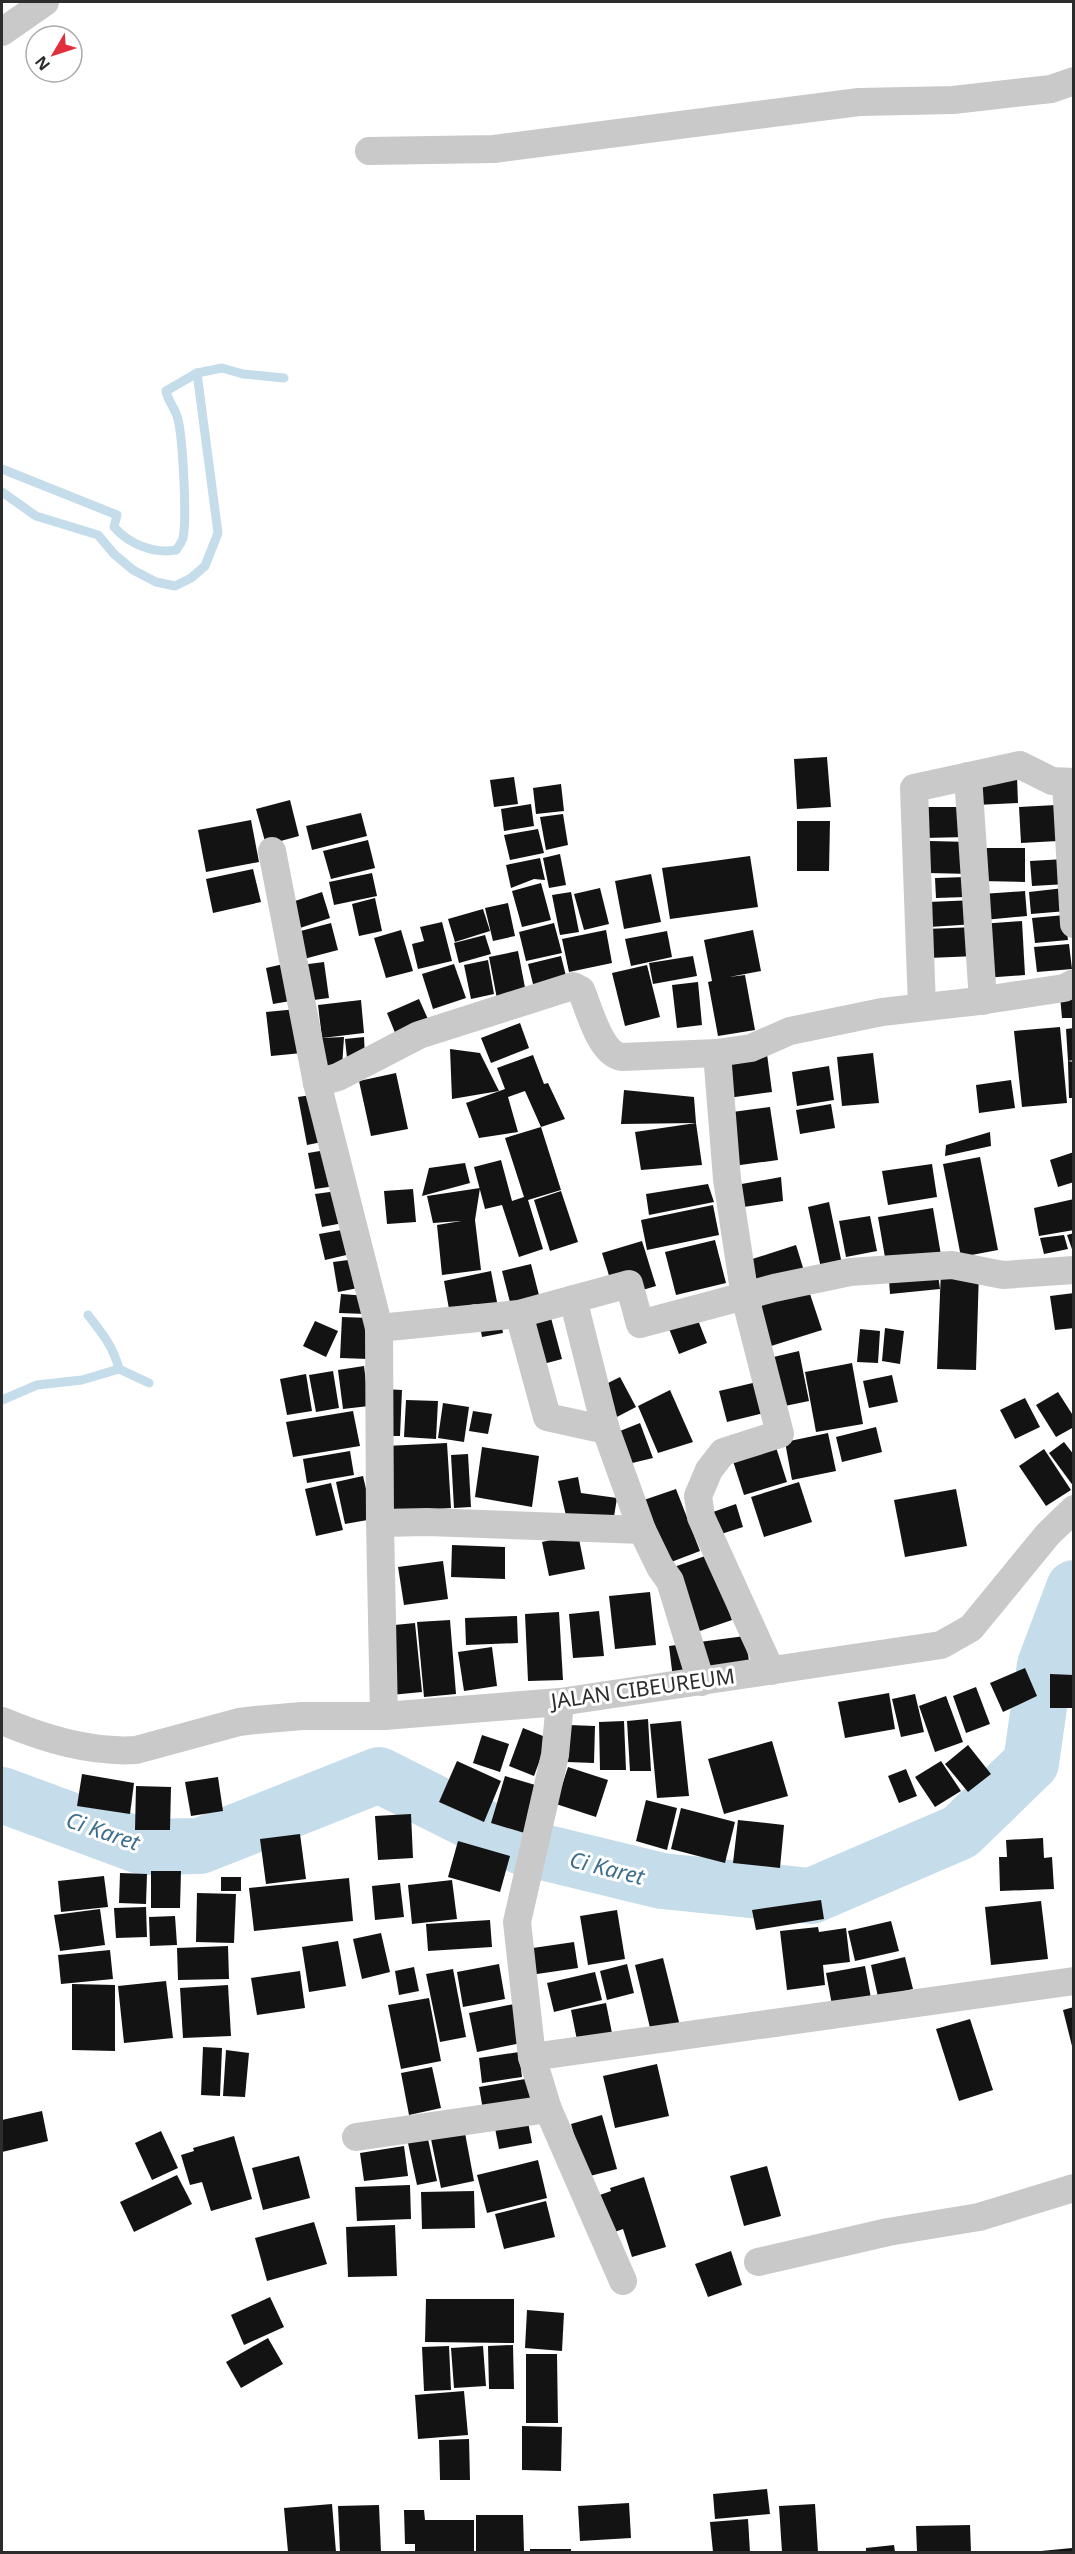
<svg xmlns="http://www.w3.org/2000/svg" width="1075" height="2554" viewBox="0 0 1075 2554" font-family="'Noto Sans',sans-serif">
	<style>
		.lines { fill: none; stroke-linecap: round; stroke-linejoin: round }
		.stream { stroke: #c5dcea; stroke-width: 9 }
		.river { stroke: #c5dcea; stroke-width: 56 }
		.building { fill: #131313 }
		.street { stroke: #c9c9c9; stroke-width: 28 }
		.labels { text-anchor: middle; stroke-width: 6; stroke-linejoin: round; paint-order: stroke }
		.street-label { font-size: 21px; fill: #2c2c2c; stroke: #fff }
		.water-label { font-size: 22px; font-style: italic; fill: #3c6e8c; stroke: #fff }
	</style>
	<rect width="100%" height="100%" fill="#fff"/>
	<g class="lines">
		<!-- stream -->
		<g class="stream">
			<path d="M 2,469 L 117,515 L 114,527 C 129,544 153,554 176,550 C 179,546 182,542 183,538 C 187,520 183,433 177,416 C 174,407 168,401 166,391 L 197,373"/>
			<polyline points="2,492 36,516 98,535 114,554 133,570 156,582 175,586 191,578 205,566 218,533 197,373 222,368 243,374 284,378"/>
			<path d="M 88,1315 C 102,1333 113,1346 119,1369 L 149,1383"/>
			<polyline points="2,1400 37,1385 82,1380 119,1369"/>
		</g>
		<!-- river -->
		<polyline class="river" points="2,1795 143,1847 200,1846 379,1775 522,1847 662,1881 811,1896 960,1832 1031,1763 1045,1665 1074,1588"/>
	</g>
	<!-- building -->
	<g class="building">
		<polygon points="827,757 831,807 797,809 794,759"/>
		<polygon points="514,777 518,804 494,807 490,780"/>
		<polygon points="1017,777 1018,803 976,805 975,779"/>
		<polygon points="561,784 564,811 536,814 533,788"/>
		<polygon points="290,800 299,836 266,845 256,809"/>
		<polygon points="531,804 534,826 504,831 501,809"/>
		<polygon points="1056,805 1058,841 1021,843 1019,807"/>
		<polygon points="923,807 967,807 968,837 923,838"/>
		<polygon points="361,813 367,836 312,850 306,826"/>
		<polygon points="563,814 568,845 546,850 540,817"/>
		<polygon points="251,820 259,862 206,872 198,830"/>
		<polygon points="797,821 830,821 829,871 797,871"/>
		<polygon points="538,829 544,853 510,860 504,835"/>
		<polygon points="368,840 375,868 331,879 323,851"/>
		<polygon points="929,841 972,842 972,874 928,873"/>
		<polygon points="980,848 1025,848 1025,882 980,881"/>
		<polygon points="560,854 566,885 549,888 543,858"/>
		<polygon points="750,856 758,907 670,919 662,868"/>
		<polygon points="540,858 545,880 534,879 511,888 506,865"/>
		<polygon points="1065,859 1067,884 1032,886 1030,861"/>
		<polygon points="253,869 261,902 213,913 206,879"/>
		<polygon points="372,873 377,896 334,905 329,882"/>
		<polygon points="651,874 661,922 624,929 615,881"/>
		<polygon points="966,877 966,897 936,898 935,878"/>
		<polygon points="541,883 551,920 522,927 512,891"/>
		<polygon points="600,888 609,924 584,930 574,894"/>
		<polygon points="1064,888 1067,911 1031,914 1029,892"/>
		<polygon points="1025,891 1027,916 984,920 982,894"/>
		<polygon points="322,892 330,918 297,929 289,903"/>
		<polygon points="571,892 579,932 560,935 552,895"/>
		<polygon points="375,898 382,931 359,936 352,904"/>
		<polygon points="975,900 976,924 929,927 928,902"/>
		<polygon points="508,903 515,936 493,941 485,908"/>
		<polygon points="483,909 490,931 455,942 448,919"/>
		<polygon points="1065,915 1068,940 1035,943 1032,918"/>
		<polygon points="1022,921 1025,975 983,978 980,924"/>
		<polygon points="442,922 452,961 418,969 412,944 424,941 420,927"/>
		<polygon points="331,923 338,950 300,960 293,933"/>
		<polygon points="554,923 562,953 526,961 519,932"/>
		<polygon points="976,927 977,956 928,958 926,929"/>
		<polygon points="401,930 413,971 386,978 374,938"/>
		<polygon points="606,930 612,963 569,972 562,939"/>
		<polygon points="753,930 761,971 729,977 745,975 755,1030 718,1036 708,982 712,981 704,940"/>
		<polygon points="667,931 672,957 631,966 625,939"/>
		<polygon points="485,935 491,954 459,963 454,943"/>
		<polygon points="1069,944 1072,969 1037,972 1034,947"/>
		<polygon points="518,951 527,998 498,1004 489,957"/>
		<polygon points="561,956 567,980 534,988 528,964"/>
		<polygon points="693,956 697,976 653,984 649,963"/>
		<polygon points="488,960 494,994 471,999 464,965"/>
		<polygon points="324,962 329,998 306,1001 301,965"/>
		<polygon points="288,963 296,1000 273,1004 266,968"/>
		<polygon points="454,964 466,998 433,1009 422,974"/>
		<polygon points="647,965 660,1017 625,1026 612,973"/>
		<polygon points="698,982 702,1025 677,1028 672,985"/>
		<polygon points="1074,995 1074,1018 1062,1018 1060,996"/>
		<polygon points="419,999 431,1026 398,1040 387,1013"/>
		<polygon points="361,1000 364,1033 322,1038 318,1005"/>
		<polygon points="297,1009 302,1053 271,1056 266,1012"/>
		<polygon points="520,1023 529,1048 491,1063 481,1038"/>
		<polygon points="1060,1027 1067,1103 1022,1107 1014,1031"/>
		<polygon points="1074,1028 1074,1060 1068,1061 1066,1029"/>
		<polygon points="344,1037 342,1067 323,1072 321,1038"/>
		<polygon points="364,1037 365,1057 347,1058 345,1039"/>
		<polygon points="450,1049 480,1053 499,1091 452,1099"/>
		<polygon points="873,1053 879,1103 842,1106 837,1057"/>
		<polygon points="767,1054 772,1092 728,1098 723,1060"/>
		<polygon points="533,1055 544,1084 548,1083 565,1119 541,1127 525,1091 508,1097 518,1132 479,1138 466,1103 505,1089 497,1068"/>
		<polygon points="1068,1061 1074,1062 1074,1098 1069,1098"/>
		<polygon points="829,1066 834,1100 797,1106 792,1072"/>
		<polygon points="396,1073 408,1129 371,1136 359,1081"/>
		<polygon points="1011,1080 1015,1108 979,1113 976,1085"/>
		<polygon points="624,1090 694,1097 696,1123 621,1124"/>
		<polygon points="311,1095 322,1142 307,1145 298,1097"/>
		<polygon points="831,1104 835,1128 800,1134 796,1110"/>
		<polygon points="770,1107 778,1160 733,1166 725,1113"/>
		<polygon points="696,1123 702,1165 641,1170 635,1132"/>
		<polygon points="541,1127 561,1190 528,1200 543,1249 519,1257 502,1205 485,1209 474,1167 501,1160 512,1201 524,1197 505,1138"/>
		<polygon points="990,1132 991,1146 945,1156 946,1145"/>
		<polygon points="326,1150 335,1186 315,1189 308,1153"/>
		<polygon points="1074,1152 1074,1182 1058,1187 1050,1160"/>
		<polygon points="980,1157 998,1250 961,1257 943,1164"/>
		<polygon points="465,1163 470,1183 422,1196 429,1168"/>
		<polygon points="932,1164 937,1197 888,1205 882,1171"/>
		<polygon points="781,1177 783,1201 737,1208 736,1185"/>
		<polygon points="708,1184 714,1202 649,1215 646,1194"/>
		<polygon points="480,1188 475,1220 481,1270 442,1275 437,1225 461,1221 433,1223 427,1196"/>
		<polygon points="413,1189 416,1222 387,1224 384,1191"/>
		<polygon points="337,1191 343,1223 322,1227 315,1194"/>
		<polygon points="561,1191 578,1242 550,1251 534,1200"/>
		<polygon points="1074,1199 1074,1230 1039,1236 1034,1208"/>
		<polygon points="829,1202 843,1269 822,1273 808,1207"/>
		<polygon points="713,1205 719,1235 647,1250 641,1220"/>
		<polygon points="933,1208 941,1255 886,1263 878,1217"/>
		<polygon points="870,1216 877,1251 846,1257 839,1221"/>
		<polygon points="347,1229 355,1253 325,1260 319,1234"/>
		<polygon points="1074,1233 1074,1252 1073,1252 1067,1235"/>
		<polygon points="1064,1235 1068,1249 1044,1254 1040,1238"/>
		<polygon points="715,1240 726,1283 676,1295 665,1252"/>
		<polygon points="642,1241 656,1286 616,1298 602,1253"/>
		<polygon points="796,1245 805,1274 752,1291 743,1262"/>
		<polygon points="356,1259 363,1287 338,1292 333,1262"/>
		<polygon points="936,1260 940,1289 890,1294 888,1265"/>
		<polygon points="531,1264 540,1299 511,1306 502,1271"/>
		<polygon points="941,1270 979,1271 976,1370 937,1369"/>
		<polygon points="491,1271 503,1333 482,1337 476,1304 449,1309 444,1281"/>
		<polygon points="806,1282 822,1330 771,1346 755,1298"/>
		<polygon points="1074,1293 1074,1328 1055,1330 1050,1296"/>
		<polygon points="341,1294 368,1296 366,1314 339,1313"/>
		<polygon points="690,1300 707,1343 679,1354 662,1311"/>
		<polygon points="547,1303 562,1359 528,1368 512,1312"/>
		<polygon points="342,1317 371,1318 369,1359 340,1358"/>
		<polygon points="315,1321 338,1331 326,1357 303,1346"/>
		<polygon points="885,1328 904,1331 900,1364 882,1361"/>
		<polygon points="860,1329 880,1331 878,1363 857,1362"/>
		<polygon points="799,1351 809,1401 775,1408 765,1359"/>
		<polygon points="852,1363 863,1424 816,1432 805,1372"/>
		<polygon points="364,1366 369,1406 343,1409 338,1370"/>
		<polygon points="333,1371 339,1408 316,1412 309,1375"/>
		<polygon points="306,1374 312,1411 287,1415 280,1379"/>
		<polygon points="892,1375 898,1402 869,1408 863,1381"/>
		<polygon points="620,1377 636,1407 613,1419 602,1386"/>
		<polygon points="761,1381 768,1412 727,1422 719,1391"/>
		<polygon points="384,1389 402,1390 400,1436 384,1436"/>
		<polygon points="670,1390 693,1442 658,1453 638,1406"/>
		<polygon points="1058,1392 1074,1417 1074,1427 1056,1437 1036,1405"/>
		<polygon points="1025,1398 1040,1427 1015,1439 1000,1410"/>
		<polygon points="406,1400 438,1401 436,1439 404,1437"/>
		<polygon points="443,1403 469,1407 464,1442 438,1438"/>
		<polygon points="353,1411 360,1446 293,1457 286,1422"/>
		<polygon points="473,1411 492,1414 488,1434 469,1431"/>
		<polygon points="640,1423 653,1458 628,1464 615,1433"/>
		<polygon points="876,1427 882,1452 842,1462 836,1437"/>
		<polygon points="828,1433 836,1471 792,1480 785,1442"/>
		<polygon points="1064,1442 1074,1455 1074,1487 1049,1453"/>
		<polygon points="447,1443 451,1508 386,1513 386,1446"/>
		<polygon points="775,1444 787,1482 744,1495 732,1458"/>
		<polygon points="482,1447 539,1456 532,1507 475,1497"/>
		<polygon points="1044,1449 1071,1490 1046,1506 1019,1466"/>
		<polygon points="350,1451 354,1475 307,1483 303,1459"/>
		<polygon points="468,1454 471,1507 454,1508 451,1455"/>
		<polygon points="363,1476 373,1519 345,1524 336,1482"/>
		<polygon points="578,1477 581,1493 617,1498 612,1529 567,1520 558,1481"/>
		<polygon points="799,1482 812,1522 764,1537 751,1497"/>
		<polygon points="331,1483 343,1530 316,1536 305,1489"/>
		<polygon points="676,1489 700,1551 666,1564 641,1501"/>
		<polygon points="956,1489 967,1546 905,1557 894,1500"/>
		<polygon points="736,1504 743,1527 718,1535 710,1513"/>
		<polygon points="578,1534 585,1569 549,1576 542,1542"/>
		<polygon points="452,1545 505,1547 505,1579 451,1577"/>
		<polygon points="708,1555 732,1620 694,1633 671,1568"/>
		<polygon points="443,1561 448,1599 404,1605 398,1567"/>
		<polygon points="650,1592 656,1645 615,1649 609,1596"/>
		<polygon points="599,1611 604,1656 573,1658 569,1614"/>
		<polygon points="559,1612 563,1680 528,1681 525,1614"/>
		<polygon points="517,1616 518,1643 466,1645 465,1618"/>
		<polygon points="450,1620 456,1694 424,1697 417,1622"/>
		<polygon points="415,1623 422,1692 391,1695 384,1626"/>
		<polygon points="745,1636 750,1667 673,1678 669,1646"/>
		<polygon points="492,1647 497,1686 464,1691 458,1652"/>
		<polygon points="1025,1668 1037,1696 1003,1712 990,1683"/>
		<polygon points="1050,1674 1074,1675 1074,1708 1050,1708"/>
		<polygon points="976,1687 990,1724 966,1733 953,1696"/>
		<polygon points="889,1693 895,1729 845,1738 838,1702"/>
		<polygon points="915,1694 924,1732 901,1737 892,1699"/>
		<polygon points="946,1696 963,1742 935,1752 919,1706"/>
		<polygon points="648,1719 651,1771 630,1771 627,1721"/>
		<polygon points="624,1721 626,1770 600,1770 599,1722"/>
		<polygon points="681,1721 689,1796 657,1798 650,1724"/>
		<polygon points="569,1725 595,1726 594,1763 567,1762"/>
		<polygon points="523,1728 548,1738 534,1776 509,1766"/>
		<polygon points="482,1735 509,1744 500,1772 473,1763"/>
		<polygon points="772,1741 788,1796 724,1814 708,1759"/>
		<polygon points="968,1745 991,1774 968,1792 945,1764"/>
		<polygon points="457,1761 501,1781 484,1822 439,1802"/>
		<polygon points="941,1761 961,1791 935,1807 915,1777"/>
		<polygon points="568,1767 608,1780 596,1817 556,1804"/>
		<polygon points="906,1769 917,1796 899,1803 888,1776"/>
		<polygon points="82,1774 134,1783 130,1814 77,1806"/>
		<polygon points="505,1776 542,1787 528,1834 491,1823"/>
		<polygon points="218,1777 223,1811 191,1816 185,1782"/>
		<polygon points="136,1786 171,1787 170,1830 135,1830"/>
		<polygon points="646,1800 677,1808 667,1850 636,1841"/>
		<polygon points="681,1808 735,1822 725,1863 671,1849"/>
		<polygon points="411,1814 413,1858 378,1860 375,1816"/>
		<polygon points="738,1820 784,1825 780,1868 733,1863"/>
		<polygon points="300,1834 306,1879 266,1884 260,1839"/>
		<polygon points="1043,1838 1044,1858 1052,1857 1054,1889 1000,1891 999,1857 1007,1857 1006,1840"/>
		<polygon points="458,1841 510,1856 500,1892 448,1877"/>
		<polygon points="151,1871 181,1871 180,1908 151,1908"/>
		<polygon points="120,1873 147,1874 146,1904 119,1903"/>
		<polygon points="104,1876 108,1907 61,1912 58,1881"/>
		<rect x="221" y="1877" width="20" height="14"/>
		<polygon points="349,1878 353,1921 254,1931 249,1888"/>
		<polygon points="452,1880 457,1919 412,1924 408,1885"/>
		<polygon points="400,1883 404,1917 375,1920 372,1886"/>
		<polygon points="197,1893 236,1894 234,1943 196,1942"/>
		<polygon points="821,1900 824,1919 756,1930 752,1910"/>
		<polygon points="1041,1901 1048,1959 991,1965 985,1907"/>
		<polygon points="146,1907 147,1937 116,1938 114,1908"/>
		<polygon points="100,1909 105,1945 60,1951 54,1915"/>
		<polygon points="617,1910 625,1959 588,1965 580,1916"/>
		<polygon points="175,1916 177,1945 150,1946 149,1917"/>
		<polygon points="490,1920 492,1947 428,1951 426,1924"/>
		<polygon points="891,1921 899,1951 855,1961 848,1931"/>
		<polygon points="818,1927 819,1932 846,1928 850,1962 823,1965 825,1985 787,1990 780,1931"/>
		<polygon points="381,1933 390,1972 362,1979 353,1939"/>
		<polygon points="338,1941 346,1986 309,1992 302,1947"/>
		<polygon points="574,1942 578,1968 530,1975 526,1949"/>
		<polygon points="228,1946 229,1979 178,1980 177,1948"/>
		<polygon points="110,1950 113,1979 61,1984 58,1955"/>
		<polygon points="905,1957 913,1989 878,1997 871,1965"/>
		<polygon points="663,1958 680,2026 651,2032 635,1965"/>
		<polygon points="499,1964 505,1999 463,2007 457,1972"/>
		<polygon points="627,1964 634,1993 607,2000 600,1971"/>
		<polygon points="865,1966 871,1998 832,2005 826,1973"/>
		<polygon points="414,1967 419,1991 399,1995 395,1971"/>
		<polygon points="453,1969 466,2037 440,2042 426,1974"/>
		<polygon points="300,1971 305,2008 257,2015 251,1978"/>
		<polygon points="595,1972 602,2000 554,2012 547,1983"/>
		<polygon points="166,1981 173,2038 124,2043 118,1986"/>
		<polygon points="72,1984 115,1985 115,2051 72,2050"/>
		<polygon points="228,1985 231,2036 183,2038 180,1988"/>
		<polygon points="429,1998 441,2061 401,2069 388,2005"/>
		<polygon points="606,2003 612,2033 577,2040 571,2010"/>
		<polygon points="514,2004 521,2043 477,2052 469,2013"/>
		<polygon points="1074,2007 1074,2050 1073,2050 1063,2010"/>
		<polygon points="970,2019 993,2090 959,2101 936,2029"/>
		<polygon points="203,2047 222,2048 220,2096 201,2095"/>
		<polygon points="226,2050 249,2053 245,2097 223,2096"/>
		<polygon points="519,2052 522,2077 482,2083 479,2058"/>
		<polygon points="657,2064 669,2116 615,2128 603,2076"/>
		<polygon points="432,2067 441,2108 409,2115 401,2073"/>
		<polygon points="531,2078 535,2101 483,2110 479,2087"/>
		<polygon points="42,2111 48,2141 2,2152 2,2120"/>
		<polygon points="602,2115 617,2169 586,2177 571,2124"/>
		<polygon points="528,2122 532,2143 499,2149 495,2128"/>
		<polygon points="161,2131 178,2168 152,2180 135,2143"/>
		<polygon points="465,2133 474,2181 441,2188 431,2139"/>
		<polygon points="234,2136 252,2199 211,2211 202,2182 190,2185 181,2155 194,2151 193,2148"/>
		<polygon points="428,2139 437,2181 417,2185 408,2143"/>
		<polygon points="404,2146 408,2176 364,2181 360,2153"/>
		<polygon points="299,2156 310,2198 263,2210 252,2168"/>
		<polygon points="538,2160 547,2198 487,2213 477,2175"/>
		<polygon points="767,2166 781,2216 744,2226 730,2176"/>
		<polygon points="177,2175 192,2204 134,2232 120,2202"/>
		<polygon points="644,2177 666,2247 632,2257 623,2229 609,2234 597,2196 611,2191 610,2188"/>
		<polygon points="410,2185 411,2219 357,2221 355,2187"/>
		<polygon points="474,2191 475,2228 422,2229 421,2192"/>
		<polygon points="546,2201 555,2237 504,2249 495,2214"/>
		<polygon points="314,2222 327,2264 267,2281 255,2238"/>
		<polygon points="395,2225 397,2276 348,2277 346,2227"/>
		<polygon points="731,2251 742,2285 708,2297 695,2264"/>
		<polygon points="270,2297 284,2327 244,2345 231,2315"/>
		<polygon points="426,2299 514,2299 514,2343 425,2342"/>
		<polygon points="527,2310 564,2313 562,2351 525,2348"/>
		<polygon points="268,2338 283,2364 241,2388 226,2362"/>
		<polygon points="513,2345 514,2389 489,2389 488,2346"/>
		<polygon points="449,2346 451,2390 424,2391 422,2347"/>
		<polygon points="483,2346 486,2386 454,2388 451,2348"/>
		<polygon points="526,2354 557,2354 558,2423 526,2423"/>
		<polygon points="464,2391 468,2435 418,2439 415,2395"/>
		<polygon points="522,2426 562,2427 561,2471 522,2470"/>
		<polygon points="469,2439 470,2480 440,2480 439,2440"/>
		<polygon points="767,2489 770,2514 715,2519 713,2494"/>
		<polygon points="629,2503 631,2538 580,2541 578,2506"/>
		<polygon points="332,2504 336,2552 288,2552 284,2508"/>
		<polygon points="815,2504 818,2552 782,2552 779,2506"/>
		<polygon points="379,2505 381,2552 340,2552 338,2506"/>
		<polygon points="404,2510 424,2510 425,2520 474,2520 474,2552 415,2552 415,2544 405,2544"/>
		<polygon points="476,2515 523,2515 524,2552 476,2552"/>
		<polygon points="748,2519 750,2552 713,2552 710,2522"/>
		<polygon points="970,2525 971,2552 917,2552 916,2526"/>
		<polygon points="894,2545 895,2552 866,2552 866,2548"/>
		<polygon points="1072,2548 1073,2552 1041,2552 1041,2551"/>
		<rect x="530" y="2549" width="41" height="3"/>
	</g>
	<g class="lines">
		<!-- street -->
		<g class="street">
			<polyline points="2,32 45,2"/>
			<polyline points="369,151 494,149 859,102 953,100 1051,89 1074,81"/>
			<polyline points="968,776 983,1001"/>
			<polyline points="1066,783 1074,924"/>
			<polyline points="272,851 317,1083 379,1328 380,1523 384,1716"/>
			<polyline points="922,1007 914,788 1020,765 1052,781 1074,782"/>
			<polyline points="717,1053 727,1179 745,1297 780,1434 723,1452 709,1470 698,1496 701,1517 771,1671"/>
			<path d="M 317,1083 L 338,1077 L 419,1035 L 573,986 L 581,990 C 589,1009 600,1054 622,1057 L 717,1053 L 751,1048 L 790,1031 L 882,1012 L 979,1001 L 1064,988 L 1074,983"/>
			<polyline points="573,1299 606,1430"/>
			<polyline points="519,1314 547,1417 606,1430 642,1530"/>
			<polyline points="379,1328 519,1314 629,1284 640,1324 774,1288 850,1272 952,1265 1003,1275 1074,1270"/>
			<polyline points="380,1523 427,1522 642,1530 660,1567 670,1581 701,1682"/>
			<path d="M 2,1721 C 42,1738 92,1753 136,1750 L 239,1722 L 256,1720 L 302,1716 L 384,1716 L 560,1702 L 941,1645 L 971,1628 L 1048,1534 L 1074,1509"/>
			<polyline points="532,2057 1074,1981"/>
			<polyline points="548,2109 623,2281"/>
			<polyline points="356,2137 548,2109 532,2057 517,1922 555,1755 560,1702"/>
			<polyline points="758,2262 888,2232 979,2217 1074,2188"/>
		</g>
	</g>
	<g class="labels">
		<!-- street labels -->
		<g class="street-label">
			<text transform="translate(643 1689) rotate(-8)" y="7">JALAN CIBEUREUM</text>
		</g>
		<!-- water labels -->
		<g class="water-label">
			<text transform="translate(103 1831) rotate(19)" y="8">Ci Karet</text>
			<text transform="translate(607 1868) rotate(14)" y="8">Ci Karet</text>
		</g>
	</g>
	<!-- border -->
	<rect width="1075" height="2554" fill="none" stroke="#2c2c2c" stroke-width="6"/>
	<!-- north arrow -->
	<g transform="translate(54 54) rotate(231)"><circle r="28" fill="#ffffff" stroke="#ababab" stroke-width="1.5"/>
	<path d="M0-4.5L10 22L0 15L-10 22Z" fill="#e22f3d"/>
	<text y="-9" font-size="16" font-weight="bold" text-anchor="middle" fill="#2c2c2c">N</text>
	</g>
</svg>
